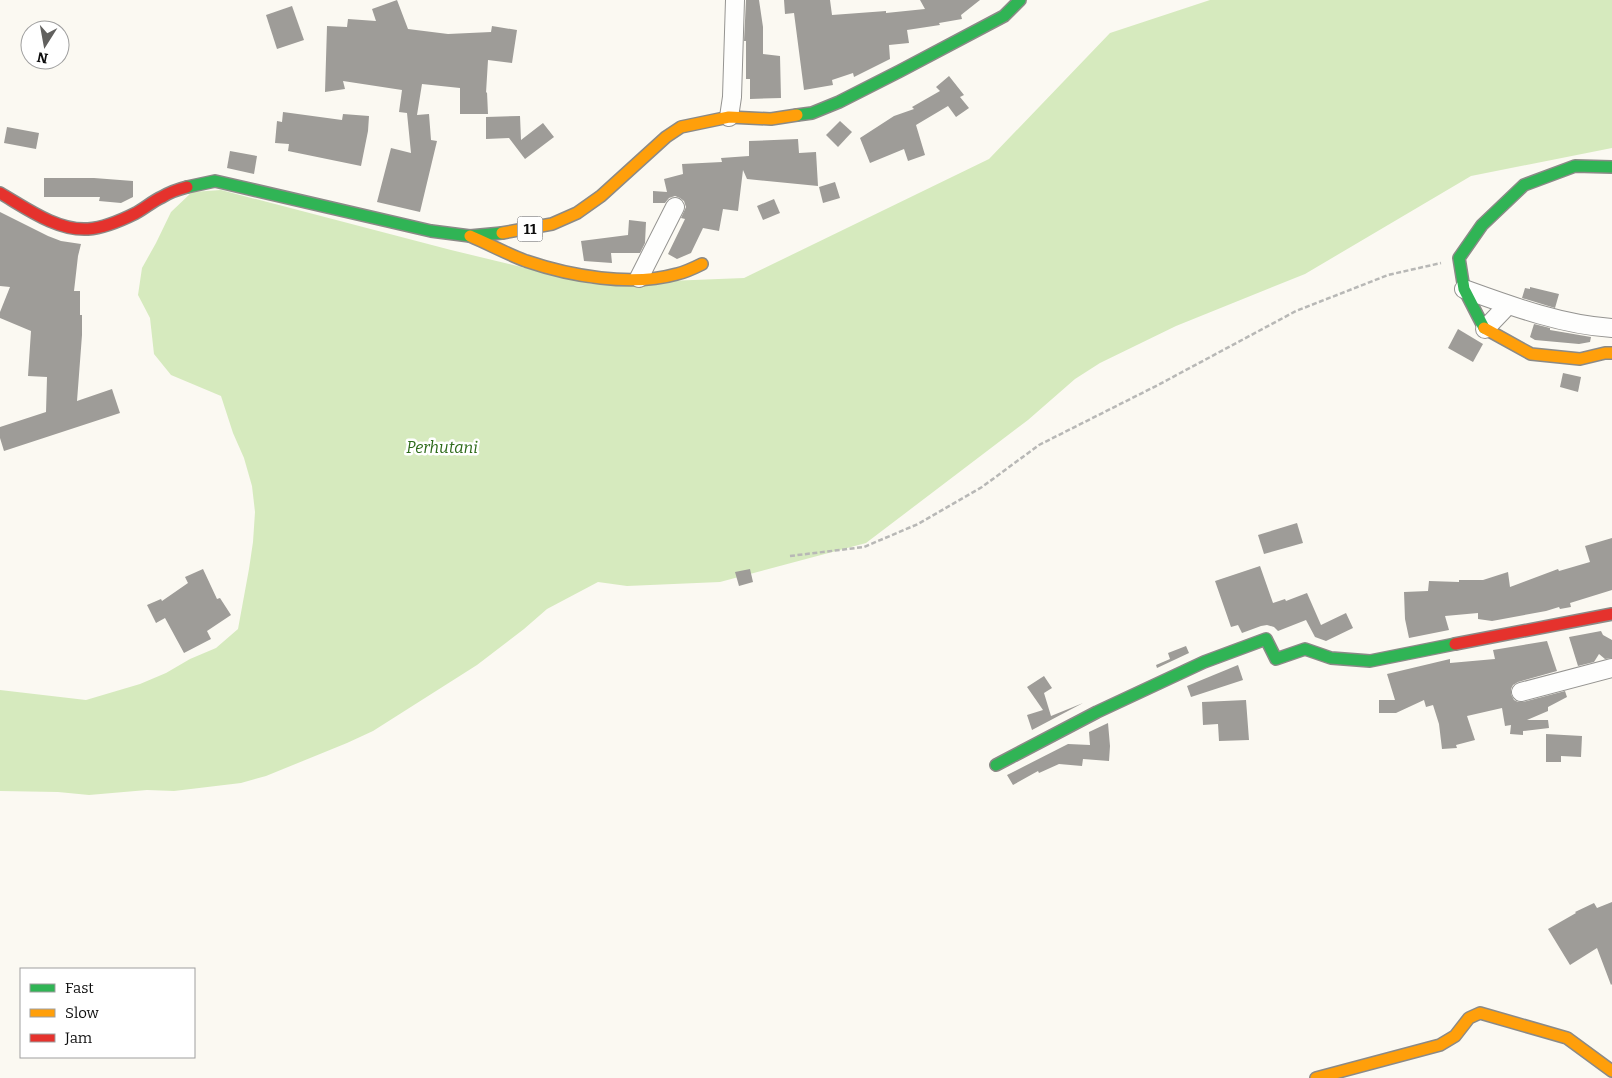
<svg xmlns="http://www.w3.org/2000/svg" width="1612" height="1078" viewBox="0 0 1612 1078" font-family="Bitter,serif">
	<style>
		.forest { fill: #d6eabe }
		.building { fill: #9e9c98 }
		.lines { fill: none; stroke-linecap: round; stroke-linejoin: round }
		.street-casing { stroke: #959491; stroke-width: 20 }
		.fast-casing { stroke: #8b8a87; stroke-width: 14 }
		.slow-casing { stroke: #8b8a87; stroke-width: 14 }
		.jam-casing { stroke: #8b8a87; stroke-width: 14 }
		.path { stroke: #b8b8b6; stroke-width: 2.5; stroke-dasharray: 5 2.5; stroke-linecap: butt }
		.street { stroke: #fefefd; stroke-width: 18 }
		.fast { stroke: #30b455; stroke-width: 11 }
		.slow { stroke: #ff9f0a; stroke-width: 11 }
		.jam { stroke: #e5322d; stroke-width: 11 }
		.labels { text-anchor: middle; stroke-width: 5; stroke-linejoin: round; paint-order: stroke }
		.shield { fill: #fff; stroke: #565656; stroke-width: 1 }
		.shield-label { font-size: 15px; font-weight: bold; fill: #0e0e0e }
		.park-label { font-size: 16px; font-style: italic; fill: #2d6a19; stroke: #fff }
	</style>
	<rect width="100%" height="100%" fill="#fbf9f2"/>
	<!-- forest -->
	<polygon class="forest" points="1210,0 1612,0 1612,148 1471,176 1305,274 1176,326 1100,363 1075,379 1028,420 866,543 720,582 627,586 598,582 547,609 524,629 477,665 373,731 347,743 266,776 241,783 174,791 147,790 89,795 58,792 0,791 0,690 86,700 140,684 166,673 190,659 216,648 238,629 249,569 253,542 255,512 252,486 244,458 233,433 221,396 171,375 154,354 150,318 138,295 142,268 156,243 171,212 192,192 221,190 451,250 592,284 744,278 989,159 1110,33"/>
	<!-- building -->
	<g class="building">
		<polygon points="397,0 408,29 448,34 491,32 492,26 517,30 512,63 488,60 486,93 487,92 488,114 460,114 460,88 422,84 417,115 429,114 431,140 437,141 420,212 377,202 391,148 411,153 407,113 399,112 402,90 343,81 345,89 325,92 327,26 347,27 348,19 376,21 372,9"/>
		<polygon points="746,0 759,0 763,27 763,54 780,56 781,98 750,99 750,79 746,79 746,41 744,41"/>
		<polygon points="784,0 830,0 832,15 886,11 886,13 925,9 920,0 980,0 961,15 962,19 939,23 940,25 907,30 909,43 889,45 890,59 854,77 853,73 832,80 833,85 804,90 794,13 785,14"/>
		<polygon points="292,6 304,40 277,49 266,15"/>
		<polygon points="949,76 964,95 960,97 969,108 956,117 948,106 916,125 925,155 908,161 904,149 870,163 860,138 894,116 914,109 912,107 940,91 936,87"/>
		<polygon points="283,112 342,120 343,114 369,116 368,131 361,166 288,151 289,144 275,143 277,121 282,122"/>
		<polygon points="520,116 521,140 543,123 554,137 525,159 509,138 486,139 486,117"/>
		<polygon points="840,121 852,132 838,147 826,135"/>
		<polygon points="7,127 39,133 36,149 4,143"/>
		<polygon points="798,139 799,153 816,152 818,186 747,179 743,170 738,211 723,209 719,231 703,228 691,253 677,259 668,254 685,219 681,218 686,207 684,201 680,198 675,196 669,198 665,203 653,203 653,191 667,192 664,179 683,174 682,164 722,162 721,158 749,156 749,141"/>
		<polygon points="230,151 257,156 254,174 227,168"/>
		<polygon points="44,178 94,178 133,181 133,197 121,203 99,201 100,197 44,197"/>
		<polygon points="835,182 840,198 823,203 819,187"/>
		<polygon points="774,199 780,213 763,220 757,206"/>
		<polygon points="0,212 48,236 61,241 81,244 78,256 74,291 80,291 80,315 82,315 82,335 77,401 112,389 120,413 4,451 0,438 0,427 46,412 47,377 28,376 31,331 0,318 0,312 10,287 0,286"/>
		<polygon points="629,220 646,222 645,243 640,253 611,253 612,263 584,261 581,241 628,235"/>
		<polygon points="1530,287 1559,294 1555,308 1522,298 1525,288 1530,289"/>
		<polygon points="1534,324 1550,328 1550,330 1591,337 1590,342 1579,344 1535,340 1530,337"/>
		<polygon points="1458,329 1483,344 1473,362 1448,348"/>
		<polygon points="1563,373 1581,377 1578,392 1560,387"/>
		<polygon points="1297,523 1303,543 1264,554 1258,535"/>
		<polygon points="1612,538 1612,590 1570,603 1571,607 1560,609 1559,607 1546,611 1492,621 1478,619 1478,613 1445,616 1449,630 1409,638 1405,619 1404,592 1428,591 1429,581 1459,582 1459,580 1483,580 1508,572 1510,587 1558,569 1559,571 1590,562 1585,546"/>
		<polygon points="1260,566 1273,603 1285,599 1286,601 1307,593 1321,625 1346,613 1353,628 1326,641 1315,637 1306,620 1278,631 1274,627 1267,625 1261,626 1242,633 1238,625 1231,627 1215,581"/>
		<polygon points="203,569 217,599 220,598 231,615 207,631 211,639 184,653 165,618 156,623 147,605 161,599 162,601 188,583 185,577"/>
		<polygon points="750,569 753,582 739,586 735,572"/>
		<polygon points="1601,631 1603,635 1612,640 1612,658 1605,659 1599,654 1594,662 1578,666 1569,637"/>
		<polygon points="1547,641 1557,671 1518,682 1513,685 1511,689 1511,694 1514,700 1518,702 1523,702 1565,691 1567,697 1548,707 1548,711 1527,720 1548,720 1549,728 1523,731 1523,735 1510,734 1511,725 1505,726 1502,708 1467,716 1475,740 1456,745 1457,748 1442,749 1439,724 1433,705 1426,707 1424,700 1396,713 1379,713 1379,700 1395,700 1387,674 1450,659 1450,663 1495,659 1493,650"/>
		<polygon points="1186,646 1189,653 1157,668 1156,665 1170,659 1168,653"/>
		<polygon points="1238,665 1243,680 1191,697 1187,686"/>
		<polygon points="1044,676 1052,688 1044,693 1051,716 1083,703 1032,730 1027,715 1043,710 1027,687"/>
		<polygon points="1246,700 1249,740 1219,741 1218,724 1203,725 1202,702"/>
		<polygon points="1108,723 1110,746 1109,761 1083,759 1082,766 1059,764 1039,773 1038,771 1013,785 1007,775 1068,744 1090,745 1089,732"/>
		<polygon points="1546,734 1582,736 1581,757 1561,756 1561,762 1546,762"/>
		<polygon points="1612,902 1612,984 1611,985 1597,948 1570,965 1548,929 1576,913 1575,912 1594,903 1597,908"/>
	</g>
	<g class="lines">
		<!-- street casing -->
		<g class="street-casing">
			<g id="street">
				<polyline points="729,117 732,97 735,0"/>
				<polyline points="639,278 675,207"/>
				<path d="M 1464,289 C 1511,306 1562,325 1612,328"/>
				<polyline points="1485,329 1508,305"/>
				<polyline points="1521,692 1612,668"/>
			</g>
		</g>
		<!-- fast casing -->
		<g class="fast-casing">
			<g id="fast">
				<polyline points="797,115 812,113 839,102 900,71 1004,16 1020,0"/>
				<polyline points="187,187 215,181 431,231 470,236 502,233"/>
				<polyline points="1484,328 1464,289 1459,258 1482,225 1524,185 1575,166 1612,167"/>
				<polyline points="996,765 1097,712 1204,662 1266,639 1276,659 1305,649 1331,658 1370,661 1455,644"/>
			</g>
		</g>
		<!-- slow casing -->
		<g class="slow-casing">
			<g id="slow">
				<polyline points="502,233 552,224 577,213 601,196 666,137 681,127 729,117 771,119 797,115"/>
				<path d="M 470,236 C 489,244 507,254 526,261 C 570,276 631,287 677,274 C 686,272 694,268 702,264"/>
				<polyline points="1484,328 1531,354 1580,359 1605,353 1612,353"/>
				<polyline points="1316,1078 1440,1045 1455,1036 1469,1018 1480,1013 1567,1038 1612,1071"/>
			</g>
		</g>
		<!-- jam casing -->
		<g class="jam-casing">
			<g id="jam">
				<path d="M 0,193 C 26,208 57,231 88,229 C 104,228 122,220 136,213 C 145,208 153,201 162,197 C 170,192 179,189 187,187"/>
				<polyline points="1455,644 1612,614"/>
			</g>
		</g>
		<!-- path -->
		<polyline class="path" points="790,556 864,547 918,524 982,487 1039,445 1158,385 1296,311 1388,275 1441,263"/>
		<!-- street -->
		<use href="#street" class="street"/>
		<!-- fast -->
		<use href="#fast" class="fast"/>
		<!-- slow -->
		<use href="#slow" class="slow"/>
		<!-- jam -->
		<use href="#jam" class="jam"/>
	</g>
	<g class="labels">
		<!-- shield labels -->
		<rect class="shield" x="517.5" y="216.5" width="25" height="25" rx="4"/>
		<g class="shield-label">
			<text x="530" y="234">11</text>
		</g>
		<!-- park labels -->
		<g class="park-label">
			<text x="442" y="453">Perhutani</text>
		</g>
	</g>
	<!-- legend -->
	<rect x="20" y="968" width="175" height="90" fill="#ffffff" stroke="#9f9f9f"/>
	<rect x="30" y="984" width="25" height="8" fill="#30b455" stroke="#9f9f9f"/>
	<text x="65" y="993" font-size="15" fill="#0e0e0e">Fast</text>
	<rect x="30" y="1009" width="25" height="8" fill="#ff9f0a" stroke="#9f9f9f"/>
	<text x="65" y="1018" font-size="15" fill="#0e0e0e">Slow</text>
	<rect x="30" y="1034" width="25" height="8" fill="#e5322d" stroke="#9f9f9f"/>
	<text x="65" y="1043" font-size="15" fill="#0e0e0e">Jam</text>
	<!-- north arrow -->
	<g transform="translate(45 45) rotate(191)"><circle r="24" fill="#ffffff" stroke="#9f9f9f"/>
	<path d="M0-4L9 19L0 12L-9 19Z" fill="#61605e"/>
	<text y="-8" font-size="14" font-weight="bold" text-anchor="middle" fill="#0e0e0e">N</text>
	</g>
</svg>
